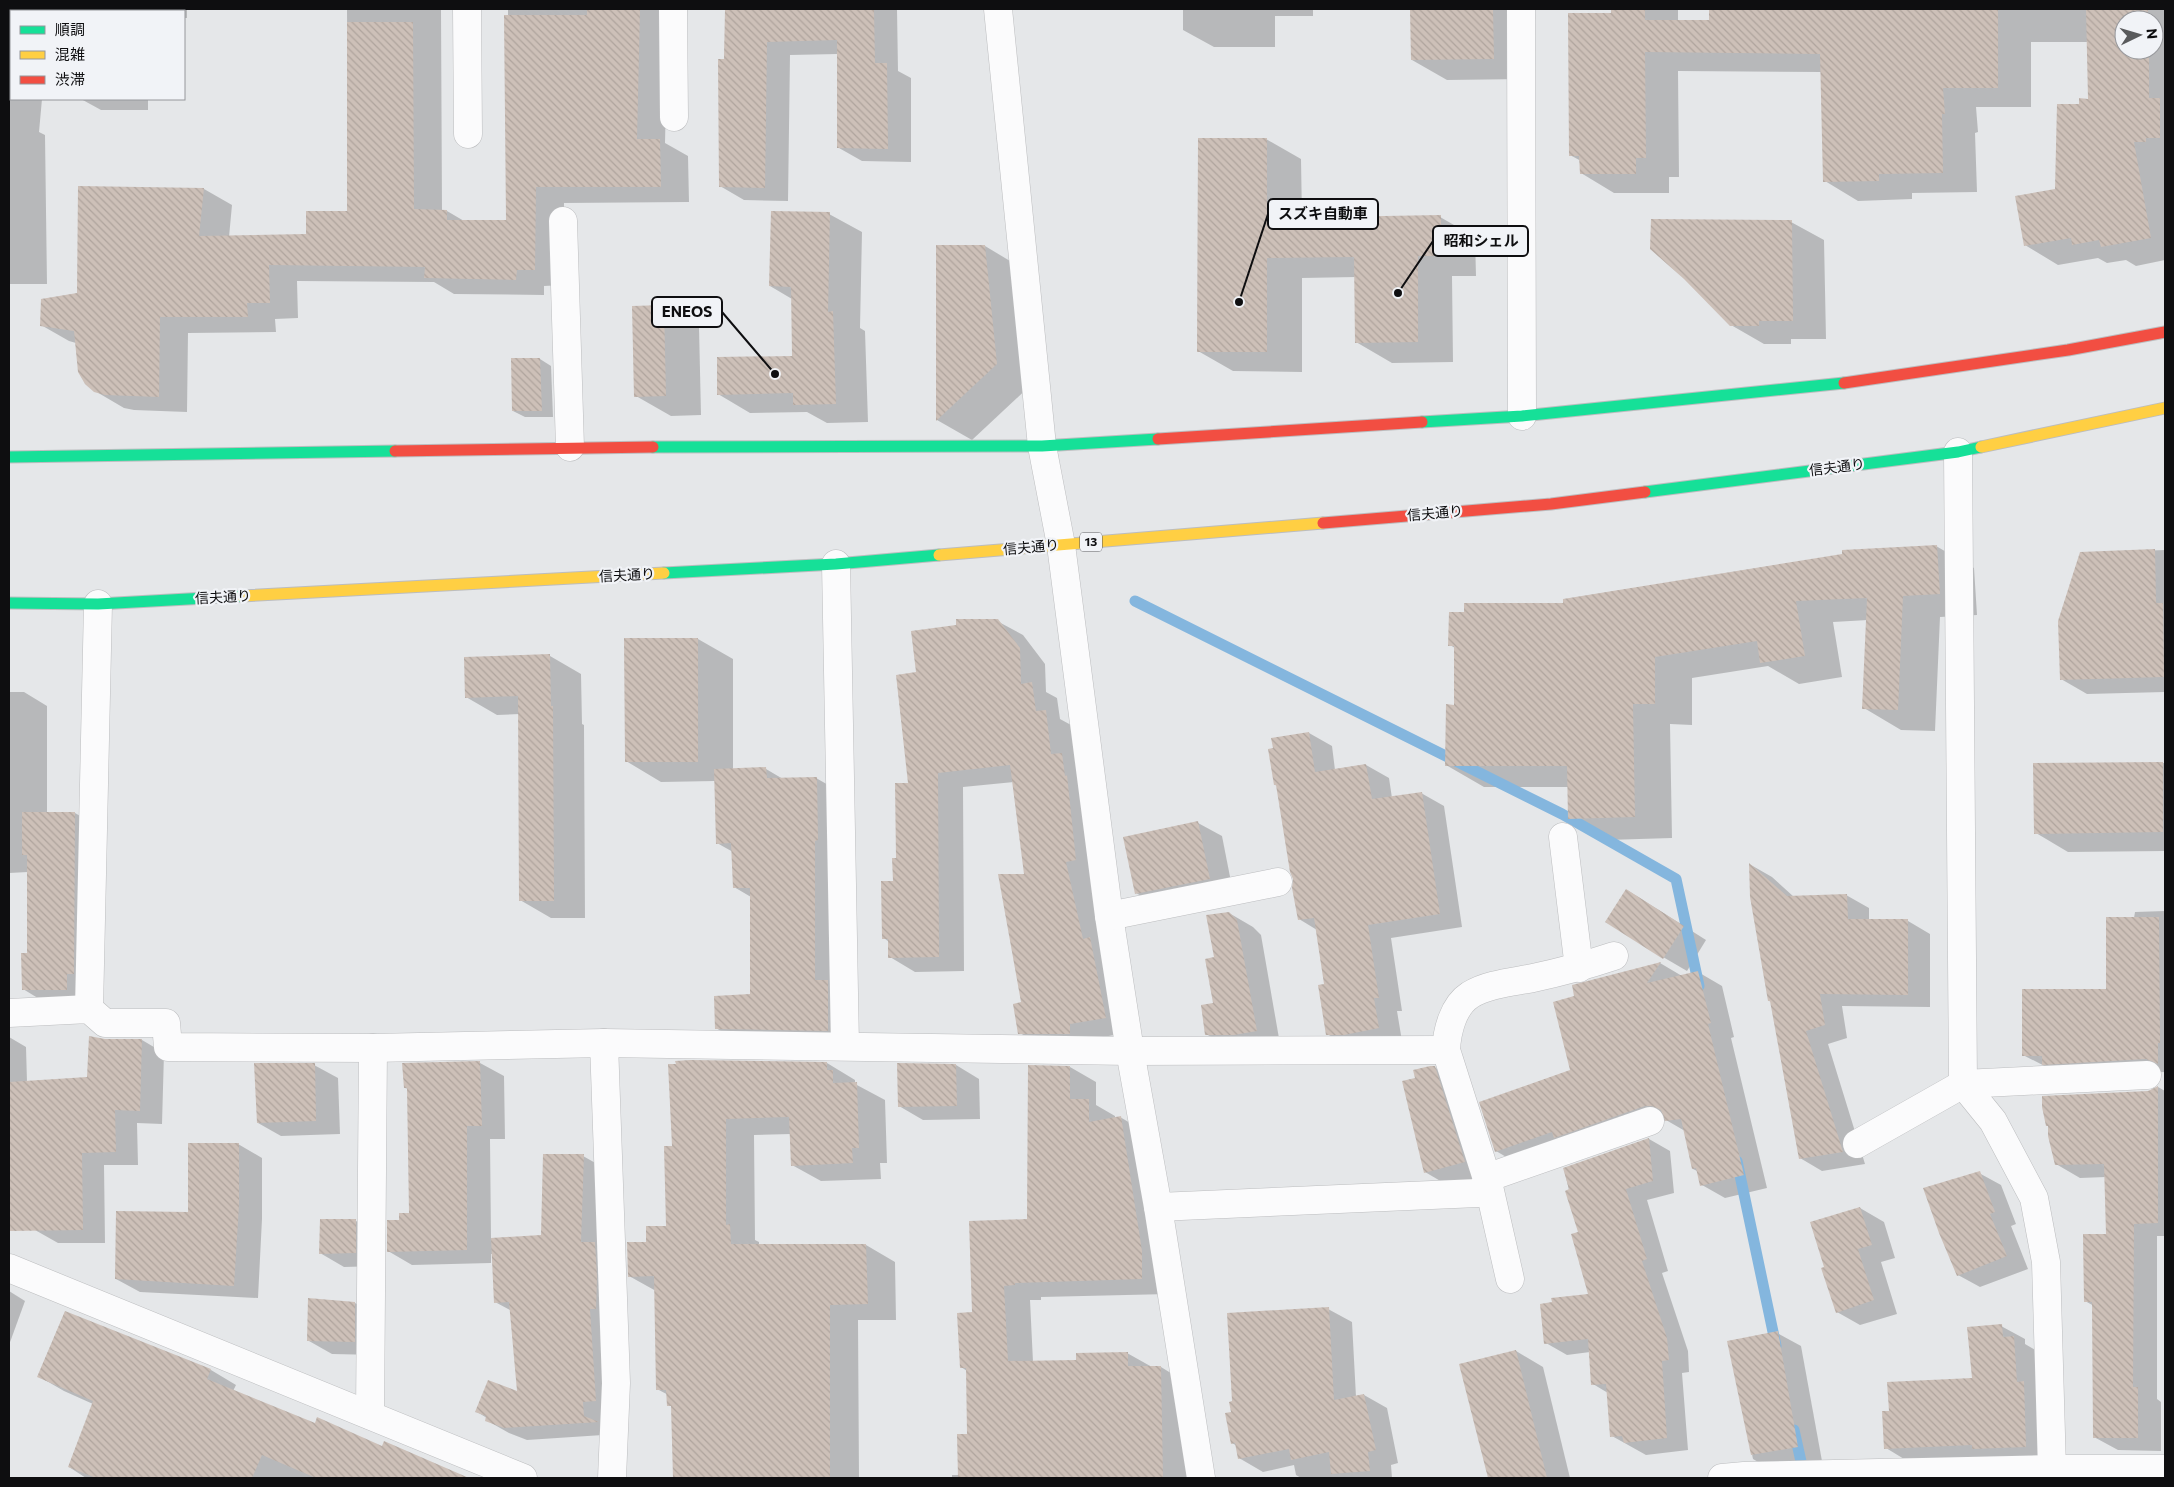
<svg xmlns="http://www.w3.org/2000/svg" width="2174" height="1487" viewBox="0 0 2174 1487" font-family="Commissioner,'Noto Sans JP',sans-serif">
	<style>
		.shadow { fill: #0003; fill-rule: evenodd }
		.lines { fill: none; stroke-linecap: round; stroke-linejoin: round }
		.stream { stroke: #84b6de; stroke-width: 11 }
		.building { fill: url(#building-back-hatch) }
		.street-casing { stroke: #bcbdbf; stroke-width: 29 }
		.fast-casing { stroke: #bcbdbf; stroke-width: 13 }
		.slow-casing { stroke: #bcbdbf; stroke-width: 13 }
		.jam-casing { stroke: #bcbdbf; stroke-width: 13 }
		.street { stroke: #fbfbfc; stroke-width: 28 }
		.fast { stroke: #16e098; stroke-width: 11 }
		.slow { stroke: #ffcf43; stroke-width: 11 }
		.jam { stroke: #f24e42; stroke-width: 11 }
		.labels { text-anchor: middle; stroke-width: 4.5; stroke-linejoin: round; paint-order: stroke }
		.shield { fill: #f1f3f7; stroke: #525355; stroke-width: 1 }
		.shield-label { font-size: 12px; font-weight: bold; fill: #0e0e10 }
		.street-label { font-size: 14px; fill: #0e0e10; stroke: #f1f3f7 }
		.leader { fill: none; stroke: #0e0e10; stroke-width: 2 }
		.callout-dot { fill: #0e0e10; stroke: #f1f3f7; stroke-width: 2 }
		.callout { fill: #f1f3f7; stroke: #0e0e10; stroke-width: 2 }
		.callout-label { font-size: 15px; text-anchor: middle; font-weight: bold; fill: #0e0e10 }
	</style>
	<defs>
		<pattern id="building-back-hatch" width="6" height="6" patternUnits="userSpaceOnUse" patternTransform="scale(1.25)"><rect width="6" height="6" fill="#cdc0b8"/><path d="M-1 5l2 2M0 0l6 6M5-1l2 2" fill="none" stroke="#afa49d"/></pattern>
	</defs>
	<rect width="100%" height="100%" fill="#e5e7e9"/>
	<!-- shadow -->
	<g class="shadow">
		<polygon points="9,9 32,9 32,11 11,11 11,99 42,99 39,132 45,135 47,284 9,284"/>
		<polygon points="70,9 187,9 187,18 184,18 184,11 70,11"/>
		<polygon points="347,9 441,9 442,211 447,211 464,221 507,222 508,9 668,9 665,143 688,156 689,202 564,203 563,285 544,286 544,295 454,294 434,282 297,281 298,318 275,319 276,332 188,333 187,412 134,410 124,408 95,391 76,343 69,341 41,325 204,189 232,205 229,237 308,235 348,212"/>
		<polygon points="726,9 897,9 898,71 911,78 911,162 862,161 839,148 838,54 790,55 788,201 744,200 720,186"/>
		<polygon points="1183,9 1313,9 1313,16 1275,16 1275,47 1214,47 1183,30"/>
		<polygon points="1411,9 1528,9 1529,79 1447,80 1412,60"/>
		<path d="M 1612,9 L 1678,9 L 1678,21 L 1710,21 L 1710,9 L 2165,9 L 2165,260 L 2136,266 L 2126,260 L 2107,263 L 2098,258 L 2058,265 L 2025,245 L 2056,190 L 2081,106 L 2089,100 L 2088,42 L 2031,42 L 2031,107 L 1976,107 L 1978,132 L 1975,133 L 1977,192 L 1912,193 L 1912,199 L 1858,201 L 1825,181 L 1822,72 L 1678,71 L 1679,177 L 1669,177 L 1669,193 L 1614,193 L 1581,173 L 1581,161 L 1570,155 L 1612,14 ZM 2124,20 L 2154,20 L 2154,50 L 2124,50 Z"/>
		<polygon points="81,99 148,99 148,110 101,110"/>
		<polygon points="1266,139 1301,159 1302,218 1440,217 1475,237 1476,276 1452,276 1453,362 1392,363 1356,342 1356,277 1302,278 1302,372 1233,371 1198,351"/>
		<polygon points="829,214 862,232 860,328 865,331 868,422 827,423 807,412 750,413 718,394 793,357 792,299 770,286"/>
		<polygon points="1791,222 1824,240 1826,339 1791,339 1791,344 1764,344 1731,325"/>
		<polygon points="985,246 1020,267 1032,384 972,440 937,420 937,247"/>
		<polygon points="664,307 699,327 701,415 671,416 636,396"/>
		<polygon points="540,359 551,366 553,417 525,417 513,411"/>
		<polygon points="1936,546 1974,568 1977,615 1940,617 1935,731 1901,730 1864,708 1868,620 1833,622 1842,677 1799,684 1768,666 1692,678 1692,725 1670,724 1672,838 1607,840 1569,818 1568,787 1484,787 1446,765 1455,706 1455,648 1450,645 1465,613 1564,605"/>
		<polygon points="2165,550 2165,692 2087,694 2061,679 2081,553"/>
		<polygon points="997,621 1023,635 1045,664 1046,692 1057,698 1060,719 1071,725 1130,1032 1045,1048 1020,1033 1023,1003 1025,875 1014,782 963,787 964,971 915,972 890,957 889,942 884,938 909,784 918,673"/>
		<polygon points="698,639 733,659 733,770 766,769 783,779 816,778 844,794 855,1046 744,1045 716,1028 751,995 751,897 734,887 733,852 717,843 715,781 661,782 626,761"/>
		<polygon points="550,656 581,674 582,724 584,725 585,918 551,918 520,900 520,714 497,715 466,697"/>
		<polygon points="9,692 24,692 47,706 47,813 75,813 99,827 91,1003 46,1003 23,989 28,954 28,872 9,873"/>
		<polygon points="1309,733 1332,746 1335,770 1366,765 1389,778 1392,798 1421,793 1444,806 1462,927 1391,938 1402,1011 1397,1011 1402,1041 1350,1047 1327,1034 1325,985 1317,930 1299,919 1295,879 1278,786 1275,785"/>
		<polygon points="2165,763 2165,851 2068,852 2036,833 2034,764"/>
		<polygon points="1198,823 1222,836 1233,892 1160,907 1136,893"/>
		<polygon points="1751,865 1772,877 1794,897 1846,895 1869,908 1869,921 1908,921 1930,934 1930,1007 1842,1006 1847,1038 1828,1044 1865,1164 1822,1171 1800,1158 1772,1002 1769,1001"/>
		<polygon points="1627,890 1706,940 1687,971 1663,957"/>
		<polygon points="2165,911 2165,1072 2066,1077 2023,1055 2107,990 2134,918 2135,912"/>
		<polygon points="1229,913 1253,927 1261,935 1280,1044 1230,1048 1206,1034 1215,1004 1215,958"/>
		<polygon points="1660,963 1682,976 1698,972 1722,986 1734,1037 1731,1038 1767,1188 1725,1198 1702,1185 1699,1172 1693,1169 1685,1131 1666,1120 1578,1151 1520,1165 1496,1151 1572,1070 1576,997 1573,986"/>
		<polygon points="9,1037 26,1047 27,1082 88,1079 105,1040 142,1040 164,1053 162,1124 137,1123 138,1165 104,1165 105,1243 58,1243 35,1230 35,1222 9,1215 9,1120 10,1115 9,1114"/>
		<polygon points="480,1063 504,1076 505,1139 490,1139 491,1239 543,1236 583,1156 606,1169 618,1434 527,1440 509,1433 486,1420 487,1418 477,1412 519,1393 512,1311 495,1302 493,1254 491,1254 491,1263 412,1265 388,1251 401,1221 410,1214 408,1089 405,1088 404,1064"/>
		<polygon points="827,1063 855,1080 855,1084 885,1100 887,1163 880,1163 881,1179 821,1181 792,1165 791,1134 754,1135 755,1240 759,1242 759,1245 866,1245 895,1262 896,1320 858,1320 859,1478 674,1478 672,1413 674,1398 657,1389 656,1291 629,1276 648,1243 668,1227 674,1147"/>
		<polygon points="314,1065 338,1078 340,1134 281,1136 258,1123"/>
		<polygon points="956,1065 979,1079 980,1119 923,1120 899,1106"/>
		<polygon points="1070,1067 1096,1082 1096,1105 1115,1116 1115,1118 1120,1117 1147,1133 1169,1294 1041,1297 1041,1300 1030,1300 1033,1362 1078,1361 1127,1353 1152,1367 1161,1367 1187,1383 1189,1478 952,1478 952,1475 959,1475 969,1435 967,1371 961,1367 973,1313 1028,1221"/>
		<polygon points="1434,1067 1458,1081 1488,1175 1449,1186 1425,1172 1416,1079"/>
		<polygon points="2158,1087 2165,1091 2165,1236 2157,1236 2157,1399 2161,1402 2161,1451 2118,1450 2094,1437 2094,1306 2085,1301 2107,1235 2106,1177 2080,1178 2056,1164 2148,1092"/>
		<polygon points="1649,1139 1670,1151 1674,1193 1647,1200 1668,1271 1662,1273 1688,1351 1689,1372 1682,1373 1688,1450 1646,1455 1612,1436 1608,1393 1593,1384 1590,1352 1567,1355 1546,1343 1590,1295 1579,1232 1564,1169"/>
		<polygon points="238,1144 262,1158 262,1219 258,1298 140,1292 116,1279 190,1213"/>
		<polygon points="1979,1173 2001,1185 2016,1224 2011,1226 2028,1269 1980,1287 1958,1275"/>
		<polygon points="1860,1208 1884,1222 1895,1258 1881,1262 1897,1314 1860,1325 1837,1312 1825,1268"/>
		<polygon points="356,1221 379,1234 379,1266 344,1267 320,1253"/>
		<polygon points="9,1291 25,1301 9,1345"/>
		<polygon points="355,1303 378,1317 378,1355 332,1354 309,1341"/>
		<polygon points="1328,1309 1352,1322 1356,1397 1364,1395 1387,1408 1398,1463 1391,1465 1392,1478 1301,1478 1296,1475 1294,1465 1263,1472 1239,1458 1237,1446 1232,1443 1233,1413"/>
		<polygon points="65,1312 211,1370 236,1385 233,1391 315,1424 383,1447 452,1476 451,1478 86,1478 69,1467 93,1404 64,1391 38,1376"/>
		<polygon points="2001,1326 2025,1339 2025,1344 2037,1351 2049,1460 1909,1462 1886,1448 1890,1412 1973,1379"/>
		<polygon points="1777,1333 1801,1346 1824,1472 1777,1473 1753,1459 1729,1342"/>
		<polygon points="1516,1351 1543,1367 1570,1478 1489,1478 1461,1365"/>
	</g>
	<g class="lines">
		<!-- stream -->
		<g class="stream">
			<polyline points="1135,601 1562,814 1676,879 1699,986"/>
			<polyline points="1737,1161 1776,1346"/>
			<polyline points="1794,1430 1804,1475"/>
		</g>
	</g>
	<!-- building -->
	<g class="building">
		<polygon points="587,9 640,9 637,139 660,139 661,187 536,187 535,270 517,270 516,280 424,278 425,267 269,265 270,303 247,303 248,317 160,317 159,397 105,395 94,392 85,384 78,372 74,331 40,326 41,299 77,293 78,186 204,188 199,236 306,234 306,211 347,211 347,22 413,22 414,209 447,210 447,220 506,220 504,15 587,15"/>
		<polygon points="725,9 874,9 875,63 887,63 888,149 837,148 837,40 767,42 765,188 719,187 718,59 724,59"/>
		<polygon points="1410,9 1493,9 1494,59 1411,60"/>
		<polygon points="1611,9 1645,9 1645,20 1709,20 1709,9 1998,9 1998,88 1943,88 1945,114 1942,114 1943,173 1879,174 1879,181 1823,182 1820,54 1645,52 1646,158 1636,158 1636,174 1580,174 1579,156 1569,156 1568,13 1611,13"/>
		<polygon points="2086,9 2148,9 2148,20 2124,20 2124,50 2149,50 2149,98 2160,98 2160,138 2146,138 2146,142 2134,142 2151,238 2101,247 2099,240 2072,245 2071,238 2024,246 2015,196 2055,189 2057,104 2079,104 2079,98 2088,99"/>
		<polygon points="1198,138 1267,138 1267,218 1441,215 1441,256 1418,256 1418,342 1355,343 1354,257 1267,258 1267,352 1197,352"/>
		<polygon points="771,211 830,212 828,312 833,311 836,404 793,405 793,393 717,395 717,357 792,356 791,287 769,286"/>
		<polygon points="1651,219 1792,220 1793,321 1759,321 1759,326 1730,326 1684,279 1650,249"/>
		<polygon points="936,245 985,245 997,364 936,421"/>
		<polygon points="664,305 666,396 634,397 632,306"/>
		<polygon points="511,358 540,358 542,411 512,411"/>
		<polygon points="1937,545 1940,594 1903,596 1898,710 1862,709 1867,598 1796,601 1805,656 1760,663 1757,641 1655,657 1655,704 1633,704 1635,817 1568,819 1567,766 1445,766 1446,704 1454,705 1454,646 1448,646 1449,612 1464,612 1464,603 1563,603 1563,599 1842,554 1842,550"/>
		<polygon points="2155,549 2156,603 2163,603 2164,677 2060,680 2058,621 2080,552"/>
		<polygon points="956,619 998,619 1020,648 1021,684 1032,682 1036,711 1046,710 1051,754 1062,753 1065,776 1067,775 1076,860 1066,862 1083,939 1090,937 1106,1018 1070,1024 1070,1034 1018,1034 1013,1004 1021,1002 998,874 1024,874 1010,765 938,773 939,957 888,958 888,939 882,939 881,881 893,881 892,858 896,858 895,783 908,783 896,675 916,672 911,631 956,625"/>
		<polygon points="624,638 698,638 698,762 625,762"/>
		<polygon points="550,654 551,706 553,706 554,901 519,901 518,696 465,698 464,657"/>
		<polygon points="1309,732 1315,772 1366,764 1372,799 1422,792 1440,914 1368,925 1379,998 1374,998 1379,1028 1344,1035 1326,1035 1318,985 1324,984 1314,918 1298,920 1292,888 1293,879 1290,872 1276,785 1274,785 1268,749 1273,748 1271,738"/>
		<polygon points="2163,762 2163,832 2034,834 2033,763"/>
		<polygon points="766,767 767,778 817,777 818,840 815,841 815,980 828,980 828,1031 715,1029 714,996 750,994 750,888 733,888 731,843 716,844 714,769"/>
		<polygon points="22,812 75,812 74,974 67,974 67,990 22,990 21,953 27,953 27,855 22,855"/>
		<polygon points="1198,821 1210,879 1135,894 1123,837"/>
		<polygon points="1749,863 1787,896 1847,894 1848,919 1908,919 1908,995 1820,994 1825,1025 1806,1031 1843,1152 1799,1159 1770,1001 1768,1001 1750,897"/>
		<polygon points="1626,889 1684,926 1663,959 1605,922"/>
		<polygon points="1229,912 1237,920 1257,1031 1234,1035 1205,1035 1201,1005 1213,1003 1205,959 1214,957 1206,915"/>
		<polygon points="2106,917 2159,917 2160,1043 2158,1043 2158,1064 2146,1059 2042,1065 2042,1056 2022,1056 2022,989 2106,989"/>
		<polygon points="1661,962 1647,983 1698,971 1711,1023 1708,1024 1744,1175 1700,1186 1696,1168 1692,1169 1681,1119 1665,1121 1661,1110 1652,1106 1645,1106 1554,1138 1552,1132 1495,1152 1479,1102 1570,1070 1553,1002 1574,996 1572,985"/>
		<polygon points="89,1036 105,1039 142,1039 140,1111 115,1110 116,1152 82,1153 83,1230 9,1231 9,1082 87,1077"/>
		<polygon points="690,1060 827,1062 827,1070 833,1070 833,1083 857,1082 859,1148 852,1148 853,1163 791,1166 789,1117 726,1119 726,1225 730,1224 731,1244 866,1244 868,1304 830,1305 830,1478 673,1478 671,1406 667,1406 666,1390 656,1390 654,1276 628,1277 627,1242 646,1242 646,1226 666,1226 664,1146 672,1146 668,1064 676,1064 675,1061"/>
		<polygon points="480,1061 482,1126 467,1126 467,1250 387,1252 387,1220 399,1220 399,1213 409,1213 407,1088 404,1088 402,1063"/>
		<polygon points="254,1063 315,1063 316,1121 257,1123"/>
		<polygon points="897,1063 956,1064 957,1106 898,1107"/>
		<polygon points="1028,1065 1070,1066 1070,1099 1089,1099 1089,1122 1121,1116 1142,1251 1142,1279 1015,1283 1015,1285 1004,1286 1008,1361 1076,1360 1076,1353 1128,1352 1128,1366 1161,1366 1163,1478 958,1478 957,1434 967,1434 966,1368 960,1368 957,1313 972,1312 969,1221 1027,1219"/>
		<polygon points="1430,1066 1435,1066 1465,1162 1424,1173 1402,1081 1415,1078 1413,1070"/>
		<polygon points="2158,1086 2158,1223 2134,1224 2133,1387 2138,1387 2138,1438 2093,1438 2092,1302 2084,1302 2083,1234 2106,1234 2104,1164 2055,1165 2048,1136 2048,1126 2046,1126 2042,1107 2042,1096 2148,1091"/>
		<polygon points="1649,1138 1653,1181 1626,1189 1647,1259 1642,1261 1667,1338 1669,1360 1662,1361 1667,1438 1624,1443 1622,1436 1610,1437 1606,1384 1591,1385 1588,1339 1544,1344 1540,1304 1552,1302 1551,1298 1588,1294 1571,1234 1578,1232 1565,1191 1569,1189 1563,1168"/>
		<polygon points="188,1143 239,1143 239,1205 234,1286 115,1279 116,1211 188,1212"/>
		<polygon points="543,1154 584,1154 581,1242 595,1242 597,1277 596,1309 590,1309 596,1401 583,1402 584,1416 599,1422 504,1428 485,1421 486,1416 475,1412 488,1380 517,1391 509,1302 494,1303 491,1238 541,1235"/>
		<polygon points="1980,1171 1995,1212 1990,1214 2007,1256 1957,1276 1939,1233 1923,1188"/>
		<polygon points="1860,1207 1872,1245 1858,1249 1874,1300 1836,1313 1821,1268 1824,1267 1810,1222"/>
		<polygon points="320,1219 356,1219 356,1253 319,1254"/>
		<polygon points="308,1298 355,1302 355,1342 307,1341"/>
		<polygon points="1329,1307 1334,1400 1364,1394 1376,1450 1368,1452 1370,1471 1331,1474 1329,1452 1291,1460 1289,1449 1238,1459 1235,1443 1231,1444 1225,1413 1231,1412 1229,1402 1232,1401 1227,1313"/>
		<polygon points="65,1311 211,1369 207,1379 315,1423 317,1417 382,1446 384,1441 469,1478 316,1478 262,1455 252,1478 96,1478 68,1467 93,1401 37,1377"/>
		<polygon points="2002,1324 2003,1337 2014,1336 2017,1382 2024,1381 2026,1447 1972,1449 1972,1445 1884,1449 1882,1411 1889,1411 1887,1382 1972,1378 1967,1327"/>
		<polygon points="1778,1331 1798,1447 1751,1455 1727,1341"/>
		<polygon points="1516,1350 1547,1478 1488,1478 1459,1364"/>
	</g>
	<g class="lines">
		<!-- street casing -->
		<g class="street-casing">
			<g id="street">
				<polyline points="467,9 468,134"/>
				<polyline points="673,9 674,117"/>
				<polyline points="998,9 1042,446 1061,545 1109,916 1130,1051 1158,1207 1201,1478"/>
				<polyline points="1521,9 1522,416"/>
				<polyline points="563,221 570,447"/>
				<polyline points="836,564 845,1046"/>
				<polyline points="1563,837 1579,968"/>
				<polyline points="1109,916 1278,882"/>
				<polyline points="89,1009 98,604"/>
				<polyline points="9,1013 89,1009 105,1023 166,1023 168,1047 373,1048 604,1043 1130,1051 1446,1050"/>
				<polyline points="604,1043 616,1383 612,1478"/>
				<polyline points="1963,1084 1993,1121 2034,1198 2046,1262 2052,1469"/>
				<polyline points="1963,1084 2147,1075"/>
				<polyline points="1857,1144 1963,1084 1958,452"/>
				<polyline points="1158,1207 1478,1193 1495,1175 1650,1121"/>
				<polyline points="9,1268 523,1478"/>
				<path d="M 1510,1279 L 1488,1182 L 1446,1050 C 1447,1031 1453,1006 1470,995 C 1488,984 1513,982 1533,978 C 1561,972 1587,965 1614,956"/>
				<polyline points="370,1415 373,1048"/>
				<polyline points="1722,1478 1744,1476 2052,1469 2165,1469"/>
			</g>
		</g>
		<!-- fast casing -->
		<g class="fast-casing">
			<g id="fast">
				<polyline points="1422,422 1522,416 1844,383"/>
				<polyline points="653,447 1042,446 1158,439"/>
				<polyline points="9,457 395,451"/>
				<polyline points="1645,492 1958,452 1981,447"/>
				<polyline points="664,573 836,564 939,555"/>
				<polyline points="9,603 98,604 242,596"/>
			</g>
		</g>
		<!-- slow casing -->
		<g class="slow-casing">
			<g id="slow">
				<polyline points="1981,447 2165,408"/>
				<polyline points="939,555 1323,523"/>
				<polyline points="242,596 664,573"/>
			</g>
		</g>
		<!-- jam casing -->
		<g class="jam-casing">
			<g id="jam">
				<polyline points="1844,383 2068,350 2165,332"/>
				<polyline points="1158,439 1422,422"/>
				<polyline points="395,451 653,447"/>
				<polyline points="1323,523 1551,504 1645,492"/>
			</g>
		</g>
		<!-- street -->
		<use href="#street" class="street"/>
		<!-- fast -->
		<use href="#fast" class="fast"/>
		<!-- slow -->
		<use href="#slow" class="slow"/>
		<!-- jam -->
		<use href="#jam" class="jam"/>
	</g>
	<g class="labels">
		<!-- shield labels -->
		<rect class="shield" x="1080" y="532.5" width="22" height="19" rx="4"/>
		<g class="shield-label">
			<text x="1091" y="546">13</text>
		</g>
		<!-- street labels -->
		<g class="street-label">
			<text transform="translate(1837 467) rotate(-7)" y="5">信夫通り</text>
			<text transform="translate(1435 513) rotate(-5)" y="5">信夫通り</text>
			<text transform="translate(1031 547) rotate(-5)" y="5">信夫通り</text>
			<text transform="translate(627 575) rotate(-3)" y="5">信夫通り</text>
			<text transform="translate(223 597) rotate(-3)" y="5">信夫通り</text>
		</g>
	</g>
	<!-- callouts -->
	<path class="leader" d="M1239 302L1268 214M1398 293L1433 241M775 374L722 312"/>
	<g class="callout-dot">
		<circle cx="1239" cy="302" r="5"/>
		<circle cx="1398" cy="293" r="5"/>
		<circle cx="775" cy="374" r="5"/>
	</g>
	<g class="callout">
		<rect x="1268" y="199" width="110" height="30" rx="5"/>
		<rect x="1433" y="226" width="95" height="30" rx="5"/>
		<rect x="652" y="297" width="70" height="30" rx="5"/>
	</g>
	<g class="callout-label">
		<text x="1323" y="219">スズキ自動車</text>
		<text x="1481" y="246">昭和シェル</text>
		<text x="687" y="317">ENEOS</text>
	</g>
	<!-- border -->
	<rect width="2174" height="1487" fill="none" stroke="#0e0e10" stroke-width="20"/>
	<!-- legend -->
	<rect x="10" y="10" width="175" height="90" fill="#f1f3f7" stroke="#96979b"/>
	<rect x="20" y="26" width="25" height="8" fill="#16e098" stroke="#96979b"/>
	<text x="55" y="35" font-size="15" fill="#0e0e10">順調</text>
	<rect x="20" y="51" width="25" height="8" fill="#ffcf43" stroke="#96979b"/>
	<text x="55" y="60" font-size="15" fill="#0e0e10">混雑</text>
	<rect x="20" y="76" width="25" height="8" fill="#f24e42" stroke="#96979b"/>
	<text x="55" y="85" font-size="15" fill="#0e0e10">渋滞</text>
	<!-- north arrow -->
	<g transform="translate(2139 35) rotate(85)"><circle r="24" fill="#f1f3f7" stroke="#96979b"/>
	<path d="M0-4L9 19L0 12L-9 19Z" fill="#595a5c"/>
	<text y="-8" font-size="14" font-weight="bold" text-anchor="middle" fill="#0e0e10">N</text>
	</g>
</svg>
